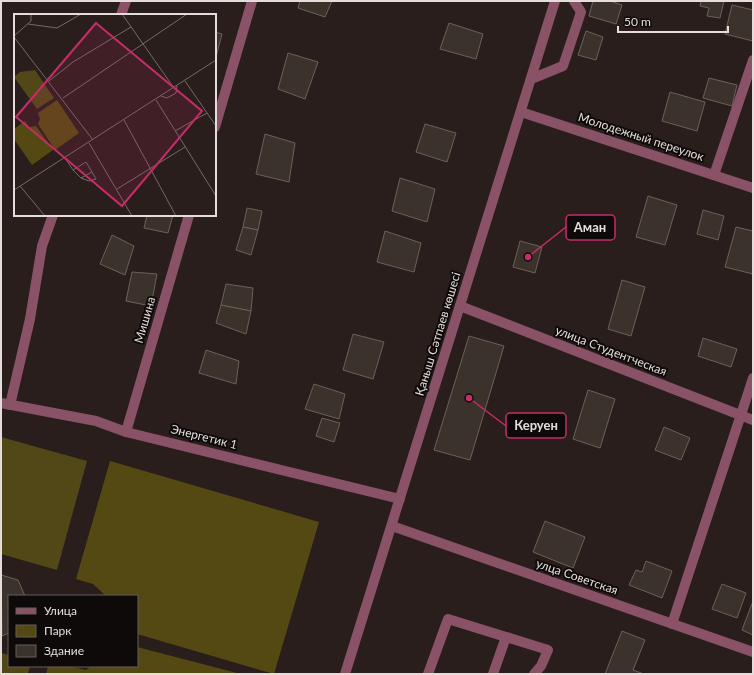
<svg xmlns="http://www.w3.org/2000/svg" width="754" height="675" viewBox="0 0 754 675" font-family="Lato,sans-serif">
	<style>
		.green { fill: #544912 }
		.forest { fill: #514717 }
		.building { fill: #3b332b; stroke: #6b6159 }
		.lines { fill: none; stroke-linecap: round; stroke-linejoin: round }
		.minor { stroke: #8a5266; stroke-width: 10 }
		.labels { text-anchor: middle; stroke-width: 4; stroke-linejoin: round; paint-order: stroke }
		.street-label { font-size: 12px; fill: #e5dddc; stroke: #0e0a09 }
		.inset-road { fill: none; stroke: #746a69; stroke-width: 1 }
		.view { fill: #c62c68; fill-opacity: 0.15; stroke: #c62c68; stroke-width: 2 }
		.inset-edge { fill: none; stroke: #e5dddc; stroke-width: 2 }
		.leader { fill: none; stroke: #c62c68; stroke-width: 1.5 }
		.callout-dot { fill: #c62c68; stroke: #0e0a09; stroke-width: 1.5 }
		.callout { fill: #0e0a09; stroke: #c62c68; stroke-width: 1.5 }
		.callout-label { font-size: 13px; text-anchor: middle; font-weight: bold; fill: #e5dddc }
	</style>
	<rect width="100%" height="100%" fill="#291e1c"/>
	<!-- green -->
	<g class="green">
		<polygon points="110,461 319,522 274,674 137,634 137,596 106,596 93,584 76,579"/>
		<polygon points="137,647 241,674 46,674 48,666 69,666 86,670 91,666 137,666"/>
	</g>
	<!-- forest -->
	<g class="forest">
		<polygon points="1,437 87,461 57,570 1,554"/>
		<polygon points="1,653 9,655 9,666 30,666 28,674 1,674"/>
	</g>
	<!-- building -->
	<g class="building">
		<polygon points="300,1 332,1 325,17 298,8"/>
		<polygon points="593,1 610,1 622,5 616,24 589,16"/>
		<polygon points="701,1 724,1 720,18 707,16 709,8 700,6"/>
		<polygon points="732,5 753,10 753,41 725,34"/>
		<polygon points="449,23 483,34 476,59 440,49"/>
		<polygon points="586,31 603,37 596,60 578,55"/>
		<polygon points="215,32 222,34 215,61"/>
		<polygon points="288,53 318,62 305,99 278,89"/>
		<polygon points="709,78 737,85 732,106 703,98"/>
		<polygon points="670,92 705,102 697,131 662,121"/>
		<polygon points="425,124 456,133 447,162 416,152"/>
		<polygon points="265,134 295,143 289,182 256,174"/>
		<polygon points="400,178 435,189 427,222 392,211"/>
		<polygon points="648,196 677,205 665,245 636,237"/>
		<polygon points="247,208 262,211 258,230 243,227"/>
		<polygon points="703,210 724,216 718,240 697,234"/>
		<polygon points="147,215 173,215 168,233 144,228"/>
		<polygon points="243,227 258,230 251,255 236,250"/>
		<polygon points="736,227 753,231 753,274 725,267"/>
		<polygon points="385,231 421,243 414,272 377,262"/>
		<polygon points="112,235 134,246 125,275 100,264"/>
		<polygon points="520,241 542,247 535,273 513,267"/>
		<polygon points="132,272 157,274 151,306 126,301"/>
		<polygon points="622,280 645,287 631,336 608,329"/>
		<polygon points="226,284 253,288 251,311 221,305"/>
		<polygon points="221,305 251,311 246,334 216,323"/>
		<polygon points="353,334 384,342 373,379 343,370"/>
		<polygon points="469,336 504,346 470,460 434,450"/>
		<polygon points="703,338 737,349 731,367 698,356"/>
		<polygon points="206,350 239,361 236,384 199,373"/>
		<polygon points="314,384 345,394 339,419 305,409"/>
		<polygon points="588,390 615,399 600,448 573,439"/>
		<polygon points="322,418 340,423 334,442 316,436"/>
		<polygon points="664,427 690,438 681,460 655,450"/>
		<polygon points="545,521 585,537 573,568 533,552"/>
		<polygon points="646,561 672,571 662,598 629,585 636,570 642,572"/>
		<polygon points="1,575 18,580 25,596 9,596 9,633 2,636"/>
		<polygon points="722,584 746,593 737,618 712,609"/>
		<polygon points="753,601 753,635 742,630"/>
		<polygon points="622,631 645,640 633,670 644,674 605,674"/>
	</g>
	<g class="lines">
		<!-- minor -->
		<g class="minor">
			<polyline points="121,15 126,1"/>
			<polyline points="531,79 563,66 581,12 574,1"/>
			<polyline points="521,112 753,188"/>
			<polyline points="215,127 252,1"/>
			<polyline points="714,175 753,60"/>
			<polyline points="460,306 753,420"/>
			<polyline points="1,403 96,421 126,432 400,499"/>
			<polyline points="10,405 30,319 42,246 53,215"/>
			<polyline points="126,432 189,215"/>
			<polyline points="392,526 753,652"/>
			<polyline points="672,624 753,378"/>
			<polyline points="345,674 555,1"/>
			<polyline points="428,674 448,619 548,650 541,666 534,674"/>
			<polyline points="493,674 506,637"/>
		</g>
	</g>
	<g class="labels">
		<!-- street labels -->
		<g class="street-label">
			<text transform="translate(641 137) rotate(18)" y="4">Молодежный переулок</text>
			<text transform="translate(145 320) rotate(-74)" y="4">Мишина</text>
			<text transform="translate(438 334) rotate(-73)" y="4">Қаныш Сәтпаев көшесі</text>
			<text transform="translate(611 351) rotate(21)" y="4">улица Студентческая</text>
			<text transform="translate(204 437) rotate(14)" y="4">Энергетик 1</text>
			<text transform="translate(577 577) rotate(19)" y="4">улца Советская</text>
		</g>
	</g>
	<!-- overview -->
	<g transform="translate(14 14)">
		<rect width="202" height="202" fill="#291e1c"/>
		<path d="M 43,86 L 65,119 L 41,136 L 24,110 L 26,105 L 24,99 ZM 11,107 L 15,113 L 22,112 L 39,136 L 18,151 L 0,125 L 0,115 Z" fill="#544912"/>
		<path d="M 21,56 L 40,84 L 23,95 L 0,63 L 6,58 Z" fill="#514717"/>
		<path class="inset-road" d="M 108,0 L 160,74M 14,10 L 43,14 L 67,0M 0,22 L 17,7 L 17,0M 0,23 L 79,126M 35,67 L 59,48 L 117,13M 171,67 L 202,112M 147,82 L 153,84 L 162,79 L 163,72M 49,84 L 173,0M 142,86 L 202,182M 110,106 L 162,202M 161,117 L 193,99M 75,129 L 118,202M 51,144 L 59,156 L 67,164 L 75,167 L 82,165 L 72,148 L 59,156M 67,164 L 78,158M 6,172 L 31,202M 103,175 L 171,133M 0,176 L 202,46"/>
		<path class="view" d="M 82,9 L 188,97 L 108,192 L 2,103 Z"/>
		<rect width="202" height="202" class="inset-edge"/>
	</g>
	<!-- callouts -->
	<path class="leader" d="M528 257L566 227M469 398L506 426"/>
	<g class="callout-dot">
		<circle cx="528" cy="257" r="4"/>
		<circle cx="469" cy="398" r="4"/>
	</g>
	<g class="callout">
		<rect x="566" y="215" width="49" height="25" rx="4"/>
		<rect x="506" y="413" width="60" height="25" rx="4"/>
	</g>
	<g class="callout-label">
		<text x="590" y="232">Аман</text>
		<text x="536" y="430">Керуен</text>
	</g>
	<!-- border -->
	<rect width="754" height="675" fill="none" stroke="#e5dddc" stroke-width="4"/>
	<!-- legend -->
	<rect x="8" y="595" width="130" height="72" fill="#0e0a09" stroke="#645e5d"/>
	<rect x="16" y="608" width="20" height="6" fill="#8a5266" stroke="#645e5d"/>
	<text x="44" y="615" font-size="12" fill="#e5dddc">Улица</text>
	<rect x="16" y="625" width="20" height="12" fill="#544912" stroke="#645e5d"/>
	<text x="44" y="635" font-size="12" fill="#e5dddc">Парк</text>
	<rect x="16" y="645" width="20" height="12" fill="#3b332b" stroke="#645e5d"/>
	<text x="44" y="655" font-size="12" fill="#e5dddc">Здание</text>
	<!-- scale -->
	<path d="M618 26v6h110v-6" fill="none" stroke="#e5dddc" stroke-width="2"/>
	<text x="624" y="26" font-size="12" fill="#e5dddc" stroke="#0e0a09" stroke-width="3" paint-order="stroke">50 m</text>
</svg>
